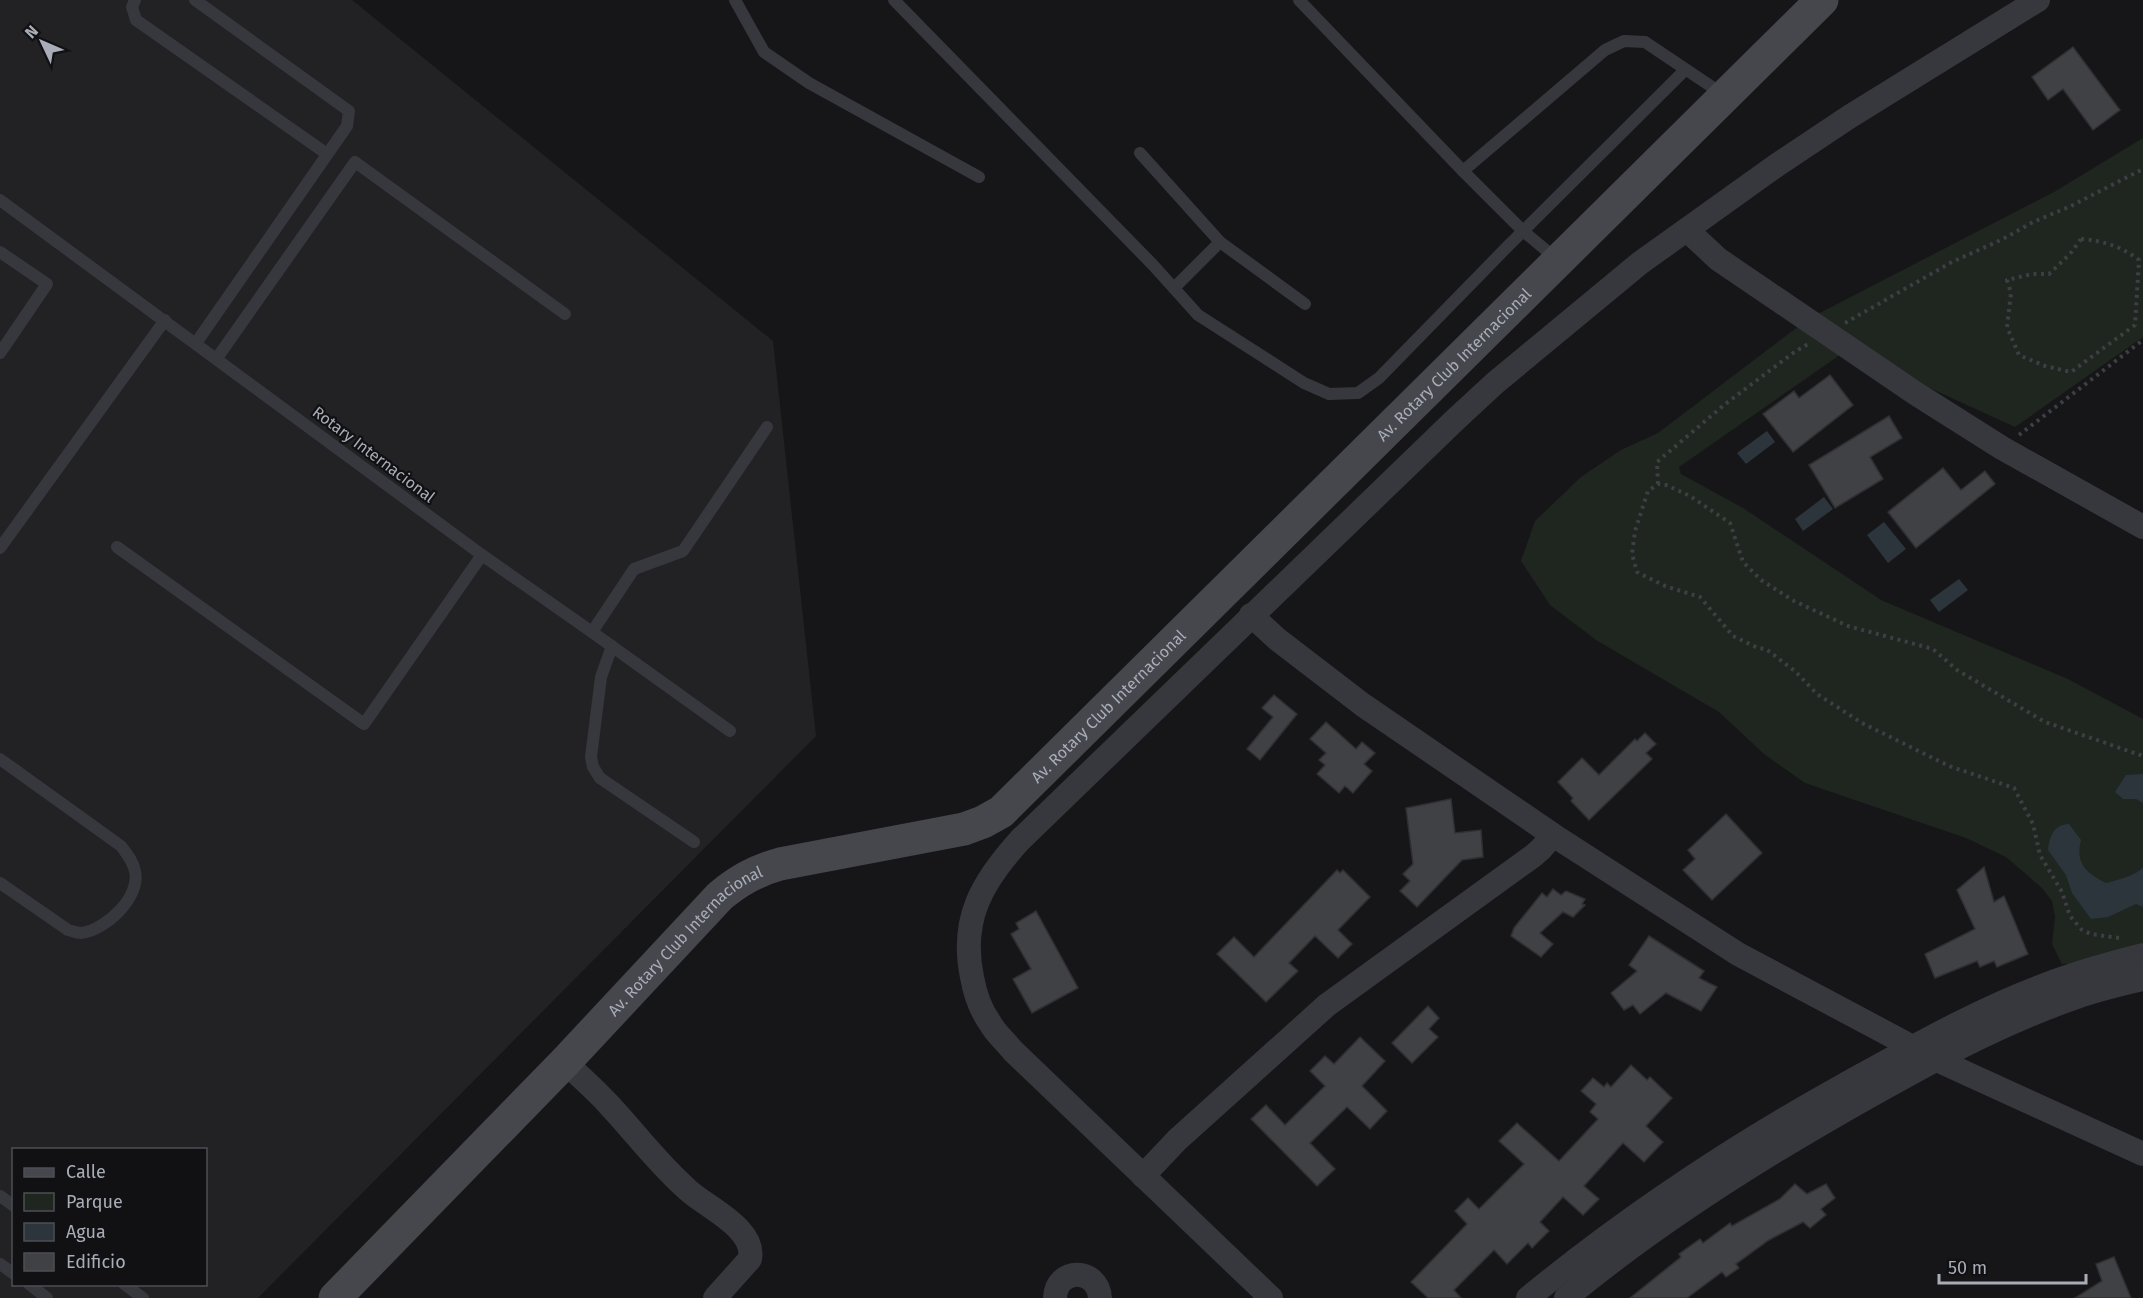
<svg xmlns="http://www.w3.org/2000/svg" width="2143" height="1298" viewBox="0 0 2143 1298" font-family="'Fira Sans',sans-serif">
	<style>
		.built { fill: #222225; fill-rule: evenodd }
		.green { fill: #1e261f }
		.water { fill: #2c353c }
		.building { fill: #404145; stroke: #303034; stroke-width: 1.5 }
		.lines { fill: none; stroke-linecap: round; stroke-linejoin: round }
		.path { stroke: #3d3f44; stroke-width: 4; stroke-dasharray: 3 4.5; stroke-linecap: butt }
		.service { stroke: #37383d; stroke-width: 12 }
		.minor { stroke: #37383d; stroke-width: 24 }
		.secondary { stroke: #45474d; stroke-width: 33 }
		.labels { text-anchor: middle; stroke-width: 4.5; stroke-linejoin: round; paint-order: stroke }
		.street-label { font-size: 16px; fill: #a8adb8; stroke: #111113 }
	</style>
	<rect width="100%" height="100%" fill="#161618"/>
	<!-- built -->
	<path class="built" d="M 0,0 L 352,0 L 773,341 L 816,736 L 258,1298 L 0,1298 ZM 14,1150 L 206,1150 L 206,1284 L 14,1284 Z"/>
	<!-- green -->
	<polygon class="green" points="2143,138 2143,337 2015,427 1847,350 1679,467 1681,474 1743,508 1881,600 2068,679 2143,719 2143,962 2062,964 2052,944 2055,917 2052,901 2042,888 2006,857 1966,838 1805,783 1764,754 1719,712 1596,640 1550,605 1521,561 1535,521 1581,477 1621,450 1658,433 1808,319 2054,192"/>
	<!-- water -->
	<g class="water">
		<polygon points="1767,431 1775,442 1746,464 1737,453"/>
		<polygon points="1824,497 1833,509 1803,531 1795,519"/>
		<polygon points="1884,522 1906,549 1888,563 1867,535"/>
		<polygon points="1959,579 1968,590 1939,612 1930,600"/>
		<polygon points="2143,774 2143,803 2136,799 2123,799 2115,792 2126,775"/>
		<path d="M 2069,824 L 2081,840 C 2075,863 2086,873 2106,883 C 2117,880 2136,876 2143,867 L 2143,907 L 2136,904 L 2108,917 L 2091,919 L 2072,893 L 2066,875 L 2048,850 C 2050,836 2053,825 2069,824 Z"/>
	</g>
	<!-- building -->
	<g class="building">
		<polygon points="2073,47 2120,110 2093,130 2063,89 2048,100 2032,77"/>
		<polygon points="1830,375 1853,405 1793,452 1763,414 1794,391 1799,398"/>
		<polygon points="1889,416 1902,438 1870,457 1883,479 1835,508 1809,465"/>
		<polygon points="1943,468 1961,490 1985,471 1995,484 1916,548 1888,512"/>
		<polygon points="1274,695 1297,714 1260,760 1247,749 1273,717 1262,708"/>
		<polygon points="1326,722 1356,749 1362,742 1375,753 1364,764 1372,771 1353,793 1345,786 1339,793 1317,774 1325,765 1319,760 1326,753 1310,739"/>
		<polygon points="1645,733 1656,744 1646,753 1652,759 1589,820 1571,801 1573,798 1558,782 1582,758 1599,775 1635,739 1637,741"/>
		<polygon points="1451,799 1455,833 1481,830 1483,857 1462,860 1417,907 1400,891 1410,881 1403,874 1413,864 1406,808"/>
		<polygon points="1726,814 1762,853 1712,900 1683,870 1695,859 1688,850"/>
		<polygon points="1984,867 1994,902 2004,896 2028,954 1997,967 1994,961 1980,967 1977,961 1935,978 1925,954 1975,929 1957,890"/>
		<polygon points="1337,870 1340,873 1343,870 1370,897 1338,930 1352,944 1338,958 1315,936 1289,963 1298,971 1266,1002 1217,954 1234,937 1254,957"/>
		<polygon points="1553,889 1561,895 1566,891 1585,899 1582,904 1585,905 1573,917 1563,912 1540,933 1553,944 1541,957 1511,936 1514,928 1542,893 1547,897"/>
		<polygon points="1036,911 1078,988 1032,1013 1013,979 1031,969 1011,934 1019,929 1016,923"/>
		<polygon points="1649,936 1704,971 1699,978 1717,987 1701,1011 1666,993 1640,1014 1633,1005 1624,1010 1611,993 1637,971 1629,965"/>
		<polygon points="1428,1006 1439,1018 1429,1029 1438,1037 1412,1063 1392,1043"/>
		<polygon points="1360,1037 1385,1061 1362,1086 1387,1111 1370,1129 1347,1107 1310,1143 1335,1169 1317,1186 1251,1119 1266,1105 1285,1125 1325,1086 1310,1071 1325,1056 1334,1064"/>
		<polygon points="1631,1065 1647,1080 1650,1077 1672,1098 1646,1126 1663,1142 1644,1162 1623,1143 1584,1186 1599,1199 1583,1215 1563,1197 1540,1222 1549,1231 1532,1248 1528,1243 1507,1264 1494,1250 1454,1290 1461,1298 1428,1298 1411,1282 1467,1224 1455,1211 1468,1198 1479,1209 1524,1164 1499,1141 1517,1123 1559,1161 1598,1119 1590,1112 1596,1104 1581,1091 1593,1078 1604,1087 1607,1083 1611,1087"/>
		<polygon points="1795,1184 1807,1194 1826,1184 1835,1198 1821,1209 1826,1215 1810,1228 1803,1222 1769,1240 1736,1264 1739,1268 1726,1277 1722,1272 1687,1298 1630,1298 1681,1257 1679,1254 1700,1239 1703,1243 1730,1223 1732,1226 1780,1199"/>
		<polygon points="2114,1257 2131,1298 2075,1298 2102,1281 2096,1264"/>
	</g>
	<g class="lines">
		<!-- path -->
		<g class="path">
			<path d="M 2081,239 C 2103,241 2121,246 2139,260 L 2135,325 L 2071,372 L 2045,366 L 2019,355 L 2007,327 L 2011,293 L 2007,280 L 2032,274 L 2049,274 L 2070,254 Z"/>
			<polyline points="1845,323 1952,262 2003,239 2033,222 2071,206 2143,169"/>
			<polyline points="2019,435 2143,340"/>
			<polyline points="1658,484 1657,462 1724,405 1793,353 1808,344"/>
			<polyline points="2119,938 2091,934 2082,930 2070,916 2062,892 2040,855 2033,824 2014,788 1949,766 1862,723 1817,694 1796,672 1766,649 1758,648 1733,636 1700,597 1665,586 1637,572 1632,554 1635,531 1648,491 1658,484 1666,485 1690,496 1730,523 1743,562 1761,580 1794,601 1848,626 1933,649 1957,670 2045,722 2143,756"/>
		</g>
		<!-- service -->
		<g class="service">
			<polyline points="135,0 132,7 136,20 327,154"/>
			<polyline points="195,0 349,111 347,126 196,343"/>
			<polyline points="735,0 764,52 809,83 979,177"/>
			<polyline points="894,0 1153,265 1198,315 1304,383 1329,394 1358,393 1379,378 1507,247 1685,70"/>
			<polyline points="1299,0 1463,171 1523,231 1558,260"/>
			<polyline points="1140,153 1220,242 1305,304"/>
			<polyline points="1463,171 1605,50 1624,41 1645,42 1724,95"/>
			<polyline points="0,200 482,555 592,632 730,731"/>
			<polyline points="0,252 47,284 0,353"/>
			<polyline points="1174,288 1220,242"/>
			<polyline points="217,358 355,162 565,314"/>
			<polyline points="117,547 364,724 482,555"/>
			<polyline points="0,548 165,320"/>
			<polyline points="592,632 634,569 683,551 767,427"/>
			<polyline points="612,646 601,677 591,757 593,767 600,778 694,842"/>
			<path d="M 0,759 L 121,846 C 127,854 133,861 135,871 C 141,897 106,930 81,933 C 77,933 72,931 68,930 L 0,883"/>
			<polyline points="0,1196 14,1206"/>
			<polyline points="0,1264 14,1274"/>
			<polyline points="29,1284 47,1298"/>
			<polyline points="124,1284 143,1298"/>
		</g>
		<!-- minor -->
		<g class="minor">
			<polyline points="1687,230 1718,259 1915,393 2002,448 2143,527"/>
			<polyline points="1251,615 1277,639 1363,705 1553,835 1738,954 1935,1059 2143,1154"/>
			<path d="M 565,1062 C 580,1077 597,1091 611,1107 C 637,1135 660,1166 689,1191 C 708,1208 756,1229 750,1259 L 715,1298"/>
			<polyline points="1143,1176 1177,1140 1327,1005 1533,856 1541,849 1553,835"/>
			<path d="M 1055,1298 C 1056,1267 1098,1267 1100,1298"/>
			<path d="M 1271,1298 L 1013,1051 C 1006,1042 996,1034 990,1023 C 980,1009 975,994 972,977 C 960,919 982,882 1020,840 L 1455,420 L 1495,383 L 1640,263 L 1777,165 L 1849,117 L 2038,0"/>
			<path d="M 1528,1298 C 1627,1217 1732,1147 1844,1085 C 1918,1044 1993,1001 2073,975 C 2096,967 2120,961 2143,955"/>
			<path d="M 1566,1298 C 1653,1226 1747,1166 1845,1110 C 1919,1068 1995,1025 2077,997 C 2099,989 2121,984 2143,979"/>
		</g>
		<!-- secondary -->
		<path class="secondary" id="s1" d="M 335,1298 L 565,1062 L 720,896 C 739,880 756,871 780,864 L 964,829 L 983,822 L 1001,812 L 1822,0"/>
	</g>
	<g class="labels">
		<!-- street labels -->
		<g class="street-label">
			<text dy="6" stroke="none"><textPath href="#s1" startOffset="1490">Av. Rotary Club Internacional</textPath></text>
			<text transform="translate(374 454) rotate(37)" y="6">Rotary Internacional</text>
			<text dy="6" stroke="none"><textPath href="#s1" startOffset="1004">Av. Rotary Club Internacional</textPath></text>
			<text dy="6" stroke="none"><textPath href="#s1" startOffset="501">Av. Rotary Club Internacional</textPath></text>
		</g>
	</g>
	<!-- legend -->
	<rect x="12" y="1148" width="195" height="138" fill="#111113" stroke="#4d4f55" stroke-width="1.5"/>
	<rect x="24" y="1168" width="30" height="9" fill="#45474d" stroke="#4d4f55" stroke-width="1.5"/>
	<text x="66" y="1178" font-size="18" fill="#a8adb8">Calle</text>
	<rect x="24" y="1193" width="30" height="18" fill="#1e261f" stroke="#4d4f55" stroke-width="1.5"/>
	<text x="66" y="1208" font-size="18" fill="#a8adb8">Parque</text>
	<rect x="24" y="1223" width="30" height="18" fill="#2c353c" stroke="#4d4f55" stroke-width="1.5"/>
	<text x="66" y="1238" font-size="18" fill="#a8adb8">Agua</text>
	<rect x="24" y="1253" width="30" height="18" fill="#404145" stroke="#4d4f55" stroke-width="1.5"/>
	<text x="66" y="1268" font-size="18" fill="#a8adb8">Edificio</text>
	<!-- north arrow -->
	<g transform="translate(42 42) rotate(314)" stroke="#111113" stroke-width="4.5" paint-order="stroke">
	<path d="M0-4.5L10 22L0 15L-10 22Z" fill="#a8adb8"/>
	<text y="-9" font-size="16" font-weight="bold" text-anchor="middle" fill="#a8adb8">N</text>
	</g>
	<!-- scale -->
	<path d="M1939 1274v9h147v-9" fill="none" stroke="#a8adb8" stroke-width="3"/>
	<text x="1948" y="1274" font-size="18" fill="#a8adb8" stroke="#111113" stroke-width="4.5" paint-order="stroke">50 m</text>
</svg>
